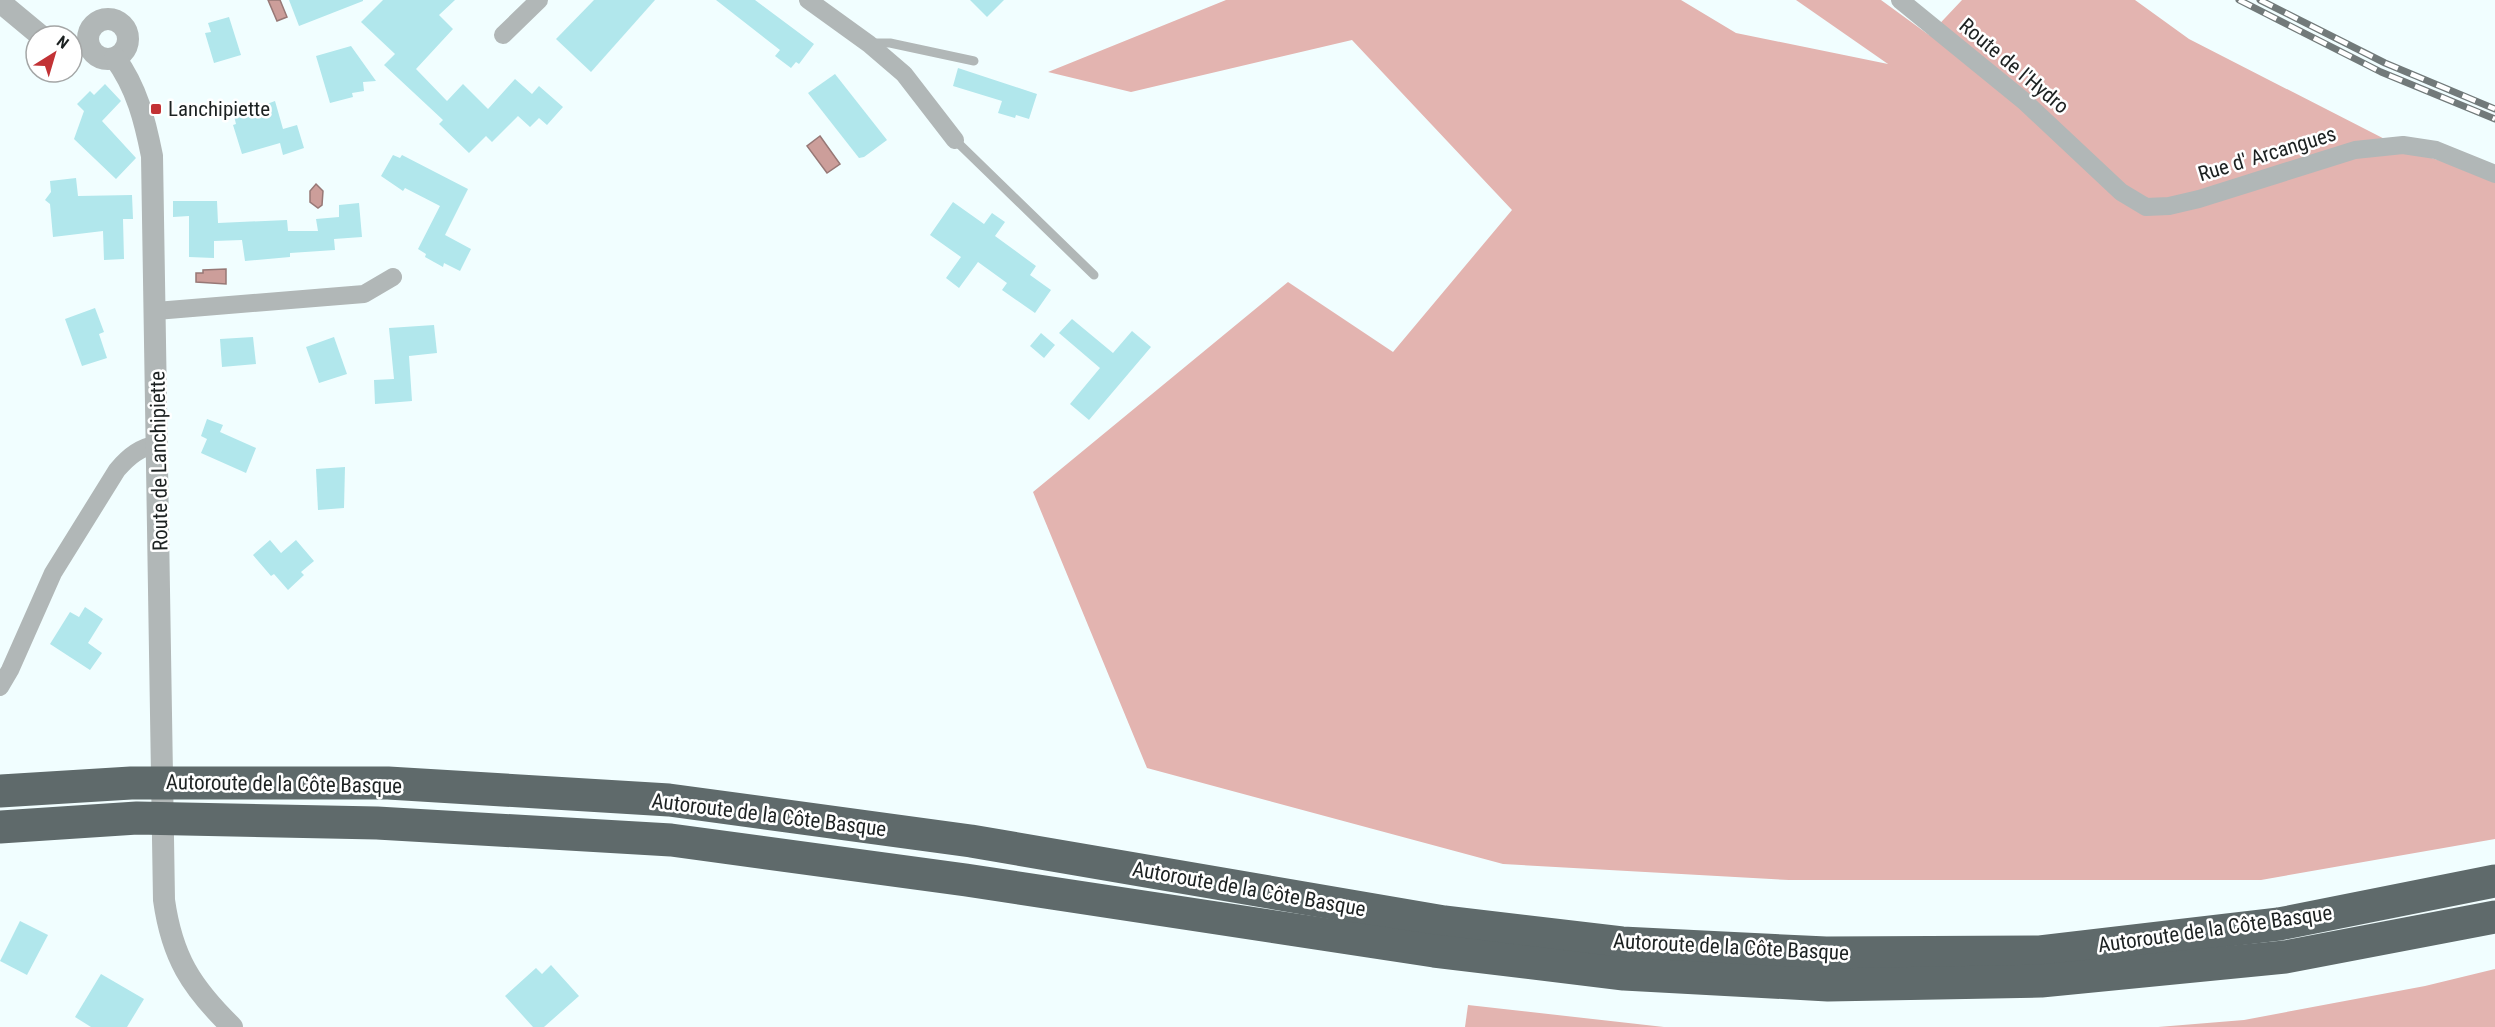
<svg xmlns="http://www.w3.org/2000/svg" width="2495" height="1027" viewBox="0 0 2495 1027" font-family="'Roboto Condensed',sans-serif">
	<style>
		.forest { fill: #e3b4b0 }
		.water { fill: #cc9e9a; stroke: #977876; stroke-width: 1.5 }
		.building { fill: #b1e7ec }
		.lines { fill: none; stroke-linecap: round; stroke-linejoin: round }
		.service { stroke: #b1b7b7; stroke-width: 9 }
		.minor { stroke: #b1b7b7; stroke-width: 18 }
		.tertiary { stroke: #b1b7b7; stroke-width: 22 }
		.motorway { stroke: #5f6a6b; stroke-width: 33 }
		.rail-casing { stroke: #727a7a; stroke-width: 7 }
		.rail { stroke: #fff; stroke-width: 4.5; stroke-dasharray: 14; stroke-linecap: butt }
		.poi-dot { fill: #c23235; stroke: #fff; stroke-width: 2 }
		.labels { text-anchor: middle; stroke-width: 5; stroke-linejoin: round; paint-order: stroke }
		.street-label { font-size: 21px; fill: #1c2121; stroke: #fff }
		.poi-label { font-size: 21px; fill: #1c2121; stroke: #fff; text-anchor: start }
	</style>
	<rect width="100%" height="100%" fill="#f1feff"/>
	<!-- forest -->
	<g class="forest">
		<polygon points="1226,0 1681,0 1736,33 1888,64 1796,0 1881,0 1929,35 1962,0 2135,0 2189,39 2408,151 2495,177 2495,839 2261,880 1789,880 1503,864 1147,768 1033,492 1288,282 1393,352 1512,210 1352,40 1131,92 1048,72"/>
		<polygon points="2495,969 2495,1027 2158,1027 2244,1020 2425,986"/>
		<polygon points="1468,1005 1664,1027 1465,1027"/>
	</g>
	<!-- water -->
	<g class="water">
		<polygon points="268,0 280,0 287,17 277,21"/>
		<polygon points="820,136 840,164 827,173 807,146"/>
		<polygon points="316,184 323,191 322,205 318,208 310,202 310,191"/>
		<polygon points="226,269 226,284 196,282 196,273 203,273 203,270"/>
	</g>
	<!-- building -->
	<g class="building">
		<polygon points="289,0 363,0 363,1 299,26"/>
		<polygon points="383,0 455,0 439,15 453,29 416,69 447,101 463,84 488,109 515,79 532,94 539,86 563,107 547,125 539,118 530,127 518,116 492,142 486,136 469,153 439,124 443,120 384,65 395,54 361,22"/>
		<polygon points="594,0 655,0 591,72 556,39"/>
		<polygon points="716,0 755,0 814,44 799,64 796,62 791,68 775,56 780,50"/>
		<polygon points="970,0 1004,0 987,17"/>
		<polygon points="229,17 241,55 214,63 205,33 211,32 208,23"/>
		<polygon points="351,46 376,81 363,82 364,91 352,93 353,97 330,103 316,56"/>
		<polygon points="958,68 1037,94 1029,119 1016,115 1015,118 998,113 1002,101 953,86"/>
		<polygon points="835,74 887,140 864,157 859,158 808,93"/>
		<polygon points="105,84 121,101 102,121 136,158 116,179 74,139 84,111 77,104 90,91 94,95"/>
		<polygon points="275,101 283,129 297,125 304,148 283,155 280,143 242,154 233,125 236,124 234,116"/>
		<polygon points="393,155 400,158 402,155 468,189 445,235 471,249 460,271 444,263 443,267 425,257 426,254 418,249 440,206 405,188 403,191 381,176"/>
		<polygon points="76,178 78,196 132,195 133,219 123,219 124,259 104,260 103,231 53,237 50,204 45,200 51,192 50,181"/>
		<polygon points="173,201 217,201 218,223 287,220 288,231 318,231 316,219 339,217 339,205 359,203 362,237 334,239 335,250 290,253 290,257 245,261 242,240 214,241 214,258 189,257 189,216 173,217"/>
		<polygon points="953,202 984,224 992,213 1005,222 995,236 1036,266 1030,275 1051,290 1035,313 1002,290 1007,283 978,262 959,288 946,278 961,257 930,235"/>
		<polygon points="95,308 104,332 99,334 107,358 82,366 65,319"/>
		<polygon points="1072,319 1113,353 1132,331 1151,347 1089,420 1070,404 1100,368 1059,333"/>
		<polygon points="434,325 437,353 409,356 412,401 375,404 374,380 394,379 389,328"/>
		<polygon points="1041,333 1055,345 1044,358 1030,346"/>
		<polygon points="253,337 256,364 222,367 220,339"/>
		<polygon points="334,337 347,374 319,383 306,347"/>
		<polygon points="207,419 223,425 220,432 256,448 246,473 201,453 207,439 201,436"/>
		<polygon points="345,467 344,508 318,510 316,469"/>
		<polygon points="270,540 281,553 296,540 314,561 301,572 304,575 288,590 274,574 271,576 253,555"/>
		<polygon points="85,607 103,619 88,643 102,653 90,670 50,644 70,612 79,617"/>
		<polygon points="20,921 48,935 27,975 0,961"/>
		<polygon points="551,965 579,996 544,1027 533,1027 505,996 536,968 542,974"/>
		<polygon points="101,974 144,999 127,1027 91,1027 75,1017"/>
	</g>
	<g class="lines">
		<!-- service -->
		<g class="service">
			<polyline points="871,43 890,43 974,61"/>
			<polyline points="955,140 1094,275"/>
		</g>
		<!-- minor -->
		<g class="minor">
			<polyline points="808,0 869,44 904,74 955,140"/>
			<polyline points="1900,0 2024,101 2121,192 2146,207 2169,206 2199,199 2355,150 2403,145 2436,150 2495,174"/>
			<polyline points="503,35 539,0"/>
			<polyline points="156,311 364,294 393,277"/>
			<path d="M 0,687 L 10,670 L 53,573 L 117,470 C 129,456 140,447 159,444"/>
		</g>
		<!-- tertiary -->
		<g class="tertiary">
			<polyline points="0,2 41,36"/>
			<circle cx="108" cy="39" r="20"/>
			<path d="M 115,58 C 137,88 145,121 152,156 L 164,900 C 172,957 191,987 232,1027"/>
		</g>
		<!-- motorway -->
		<g class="motorway">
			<polyline points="0,791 131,783 388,783 669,800 971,841 1444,922 1622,943 1826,953 2040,952 2279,924 2495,881"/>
			<polyline points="0,827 137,818 377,823 671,840 966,880 1434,951 1624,974 1828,985 2041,981 2285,957 2495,917"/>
		</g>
		<!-- rail casing -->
		<g class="rail-casing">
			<g id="rail">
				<polyline points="2239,0 2381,72 2495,119"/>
				<polyline points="2260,0 2385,63 2495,109"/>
			</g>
		</g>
		<!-- rail -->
		<use href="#rail" class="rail"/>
	</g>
	<!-- markers -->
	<rect class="poi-dot" x="150" y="103" width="12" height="12" rx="3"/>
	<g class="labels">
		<!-- street labels -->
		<g class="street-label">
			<text transform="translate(2014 66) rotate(40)" y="7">Route de l'Hydro</text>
			<text transform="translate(2267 154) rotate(-17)" y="7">Rue d' Arcangues</text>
			<text transform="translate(159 461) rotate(-91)" y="7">Route de Lanchipiette</text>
			<text transform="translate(284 784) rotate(1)" y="7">Autoroute de la Côte Basque</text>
			<text transform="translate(769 815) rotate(7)" y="7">Autoroute de la Côte Basque</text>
			<text transform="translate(1249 889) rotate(10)" y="7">Autoroute de la Côte Basque</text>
			<text transform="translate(2215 929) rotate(-8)" y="7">Autoroute de la Côte Basque</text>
			<text transform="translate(1731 947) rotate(3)" y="7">Autoroute de la Côte Basque</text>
		</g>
		<!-- poi labels -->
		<g class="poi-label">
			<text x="168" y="116">Lanchipiette</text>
		</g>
	</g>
	<!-- north arrow -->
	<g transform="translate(54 54) rotate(37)"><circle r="28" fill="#ffffff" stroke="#a4a6a6" stroke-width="1.5"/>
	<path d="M0-4.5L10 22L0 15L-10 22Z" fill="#c23235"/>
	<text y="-9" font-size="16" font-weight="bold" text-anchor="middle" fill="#1c2121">N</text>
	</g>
</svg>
